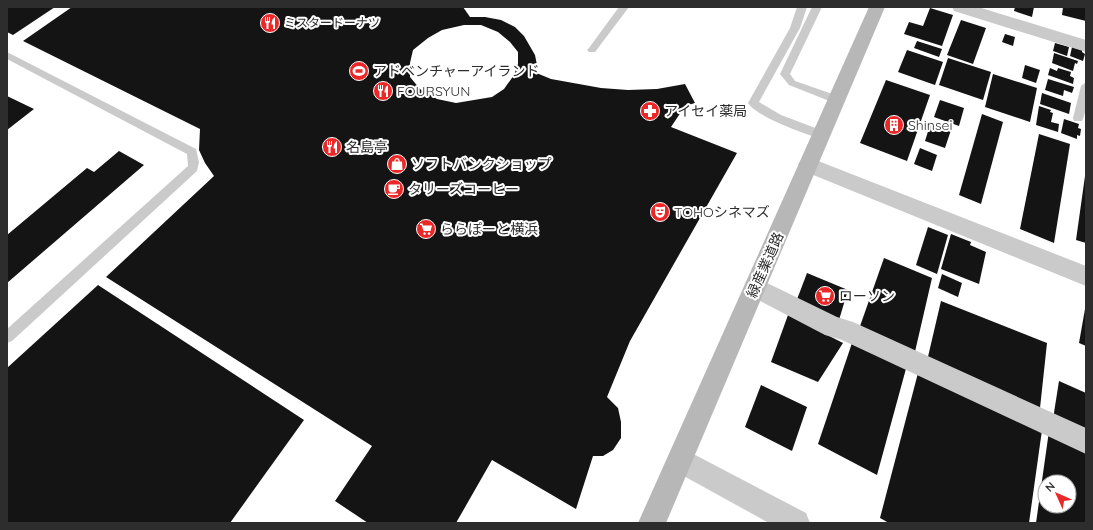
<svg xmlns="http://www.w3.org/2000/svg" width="1093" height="530" viewBox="0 0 1093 530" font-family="Quicksand,'Noto Sans JP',sans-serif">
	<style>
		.building { fill: #141414; fill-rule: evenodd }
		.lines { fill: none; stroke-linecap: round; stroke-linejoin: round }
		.lane { fill: #cacaca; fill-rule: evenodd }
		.street { fill: #cacaca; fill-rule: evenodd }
		.secondary { fill: #b7b7b7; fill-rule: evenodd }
		.labels { text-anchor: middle; stroke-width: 4; stroke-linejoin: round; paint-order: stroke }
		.far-poi-label { font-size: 12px; fill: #2d2d2d; stroke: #fff; text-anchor: start }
		.poi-label { font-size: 14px; fill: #2d2d2d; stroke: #fff; text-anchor: start }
		.street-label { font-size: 14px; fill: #2d2d2d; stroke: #fff }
	</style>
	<rect width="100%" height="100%" fill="#fff"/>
	<!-- building -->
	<g class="building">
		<polygon points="7,7 55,7 13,35 7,32"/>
		<path d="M 72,7 L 463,7 L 470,17 L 485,17 L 501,20 L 515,27 L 524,36 L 535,55 L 537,65 L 534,72 L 551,79 L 601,88 L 628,90 L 657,89 L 685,84 L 695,103 L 685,106 L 671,127 L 737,153 L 630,341 L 607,397 L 618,408 L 621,422 L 621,438 L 613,450 L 603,456 L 593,456 L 576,509 L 492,460 L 456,523 L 368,523 L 335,501 L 372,446 L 106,277 L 214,176 L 205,163 L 199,150 L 200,129 L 23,41 ZM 464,25 L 481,25 L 498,32 L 510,42 L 518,52 L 518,64 L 514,75 L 504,89 L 492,97 L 456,103 L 437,99 L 420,89 L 410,77 L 410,63 L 413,50 L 428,38 L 442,30 Z"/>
		<polygon points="1015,7 1034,7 1032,17 1014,11"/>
		<polygon points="1063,7 1086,7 1086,21 1062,15"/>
		<polygon points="930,8 953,15 942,46 904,34 909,22 923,26"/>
		<polygon points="961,20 986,28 973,64 947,55"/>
		<polygon points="1005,34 1015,37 1013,46 1002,42"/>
		<polygon points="917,41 942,49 939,57 914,48"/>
		<polygon points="1055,43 1069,47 1067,56 1053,51"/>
		<polygon points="1072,47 1082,50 1082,52 1085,54 1083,61 1070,56"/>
		<polygon points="907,50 943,62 935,85 898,72"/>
		<polygon points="1054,53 1078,61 1077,64 1075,63 1073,71 1052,63"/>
		<polygon points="948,58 991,72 983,100 939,85"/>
		<polygon points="1025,65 1040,70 1036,83 1022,78"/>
		<polygon points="1050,68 1057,71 1058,68 1071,72 1070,76 1074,78 1073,84 1048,75"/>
		<polygon points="993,74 1037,88 1030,122 985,107"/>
		<polygon points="1048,79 1074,87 1072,93 1064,90 1063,96 1045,90"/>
		<polygon points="886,80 930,95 907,161 860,143"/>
		<polygon points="1042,93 1071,103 1069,114 1040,104"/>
		<polygon points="7,96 34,109 7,130"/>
		<polygon points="940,100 964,108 959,126 934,117"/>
		<polygon points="1039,106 1051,110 1050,112 1053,113 1051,122 1059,124 1058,132 1036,125"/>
		<polygon points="982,114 1003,122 981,204 959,195"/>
		<polygon points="1064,119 1079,124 1078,128 1081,129 1080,136 1077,135 1077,139 1061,133"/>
		<polygon points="931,122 951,130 945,148 925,141"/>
		<polygon points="1039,134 1070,144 1054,243 1020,229"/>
		<polygon points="920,148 937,155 932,171 914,164"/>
		<polygon points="119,151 144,165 7,283 7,235 87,168 94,172"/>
		<polygon points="1085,176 1086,176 1086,243 1076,240"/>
		<polygon points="928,227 948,235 937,274 916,265"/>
		<polygon points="951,234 971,242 970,245 986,252 979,284 941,269"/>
		<polygon points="884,258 932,278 914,356 859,329"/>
		<polygon points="807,273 848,290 839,320 796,302"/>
		<polygon points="942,274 962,283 958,297 938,288"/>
		<polygon points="98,285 304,420 230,523 7,523 7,368"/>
		<polygon points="941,301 1047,343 1040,408 927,361"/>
		<polygon points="1085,309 1086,309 1086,346 1079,343"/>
		<polygon points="788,315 843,343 818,382 771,362"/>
		<polygon points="853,340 907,365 877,475 818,444"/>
		<polygon points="918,373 1042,430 1029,523 889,523 880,518"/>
		<polygon points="1059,381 1086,393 1086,435 1053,419"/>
		<polygon points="761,385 807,407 792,451 745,427"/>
		<path d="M 1049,431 L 1086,448 L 1086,523 L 1036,523 ZM 1045,482 L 1069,482 L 1069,506 L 1045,506 Z"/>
	</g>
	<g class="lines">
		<!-- lane -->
		<g class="lane">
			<polygon points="619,7 629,7 595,52 589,52 587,50 589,48"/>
			<path d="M 797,7 L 807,7 L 800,28 L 759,102 L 781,115 L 826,132 L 827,135 L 826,138 L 822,139 C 805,134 757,117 748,103 L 790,28 Z"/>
			<polygon points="812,7 822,7 790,74 795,81 841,97 842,100 841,103 837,104 789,85 780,74"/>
			<polygon points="7,52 196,149 199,162 197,171 12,341 7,343 7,329 188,166 187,154 7,59"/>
			<path d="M 1086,82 C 1086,95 1088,109 1082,121 L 1074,121 L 1073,118 L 1081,86 Z"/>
		</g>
		<!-- street -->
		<g class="street">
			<polygon points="952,7 978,7 1086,40 1086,52 954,11"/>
			<polygon points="808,157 1086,266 1086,286 801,170 798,165 801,160"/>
			<polygon points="755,277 837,317 853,322 1086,428 1086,454 842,340 825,335 747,294 744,287 747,280"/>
			<polygon points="680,447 806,513 810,523 769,523 671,469 667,460 671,451"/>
		</g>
		<!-- secondary -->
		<polygon class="secondary" points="869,7 885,7 666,523 638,523"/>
	</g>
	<!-- icons -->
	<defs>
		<g id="restaurant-disc" transform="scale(1)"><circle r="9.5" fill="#ec2727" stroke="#fff"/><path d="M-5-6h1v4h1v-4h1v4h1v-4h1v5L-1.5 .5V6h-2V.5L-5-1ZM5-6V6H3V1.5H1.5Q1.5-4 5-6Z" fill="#fff"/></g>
		<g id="stadium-disc" transform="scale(1)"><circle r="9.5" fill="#ec2727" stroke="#fff"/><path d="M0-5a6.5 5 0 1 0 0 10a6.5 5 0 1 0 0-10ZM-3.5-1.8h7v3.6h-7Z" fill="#fff"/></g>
		<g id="pharmacy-disc" transform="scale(1)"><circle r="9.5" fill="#ec2727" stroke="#fff"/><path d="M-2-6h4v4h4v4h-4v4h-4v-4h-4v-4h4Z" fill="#fff"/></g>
		<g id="building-disc" transform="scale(1)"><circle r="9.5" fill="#ec2727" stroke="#fff"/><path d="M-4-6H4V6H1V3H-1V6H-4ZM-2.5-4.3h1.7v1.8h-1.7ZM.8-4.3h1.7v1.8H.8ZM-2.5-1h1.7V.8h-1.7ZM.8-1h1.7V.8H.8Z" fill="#fff"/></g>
		<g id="shop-disc" transform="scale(1)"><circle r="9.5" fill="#ec2727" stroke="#fff"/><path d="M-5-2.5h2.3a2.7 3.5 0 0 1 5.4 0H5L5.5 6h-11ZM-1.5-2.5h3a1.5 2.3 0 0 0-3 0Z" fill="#fff"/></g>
		<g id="cafe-disc" transform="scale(1)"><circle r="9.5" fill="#ec2727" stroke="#fff"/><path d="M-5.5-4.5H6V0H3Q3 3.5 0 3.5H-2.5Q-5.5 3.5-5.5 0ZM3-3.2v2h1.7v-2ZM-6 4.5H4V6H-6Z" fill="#fff"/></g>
		<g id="theatre-disc" transform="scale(1)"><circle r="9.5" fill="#ec2727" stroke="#fff"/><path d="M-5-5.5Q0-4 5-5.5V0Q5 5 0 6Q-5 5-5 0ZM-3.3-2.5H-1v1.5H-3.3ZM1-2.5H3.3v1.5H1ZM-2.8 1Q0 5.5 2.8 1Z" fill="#fff"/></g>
		<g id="supermarket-disc" transform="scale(1)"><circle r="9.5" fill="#ec2727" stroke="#fff"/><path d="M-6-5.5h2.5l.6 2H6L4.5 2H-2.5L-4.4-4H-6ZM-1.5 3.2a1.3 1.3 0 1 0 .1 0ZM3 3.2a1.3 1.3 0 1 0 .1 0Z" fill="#fff"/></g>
	</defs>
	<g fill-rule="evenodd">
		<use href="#restaurant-disc" x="270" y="23"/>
		<use href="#stadium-disc" x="359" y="71"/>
		<use href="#restaurant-disc" x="383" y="91"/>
		<use href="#pharmacy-disc" x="650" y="111"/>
		<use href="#building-disc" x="894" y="125"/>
		<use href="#restaurant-disc" x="332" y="147"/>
		<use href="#shop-disc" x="397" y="164"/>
		<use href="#cafe-disc" x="394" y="189"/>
		<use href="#theatre-disc" x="660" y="212"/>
		<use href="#supermarket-disc" x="426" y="229"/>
		<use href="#supermarket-disc" x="825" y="296"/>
	</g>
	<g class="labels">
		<!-- far-poi labels -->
		<g class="far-poi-label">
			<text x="284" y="27">ミスタードーナツ</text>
		</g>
		<!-- poi labels -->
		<g class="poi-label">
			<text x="373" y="76">アドベンチャーアイランド</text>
			<text x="397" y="96">FOURSYUN</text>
			<text x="664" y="116">アイセイ薬局</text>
			<text x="908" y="130">Shinsei</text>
			<text x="346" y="152">名島亭</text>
			<text x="411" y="169">ソフトバンクショップ</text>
			<text x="408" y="194">タリーズコーヒー</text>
			<text x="674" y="217">TOHOシネマズ</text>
			<text x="440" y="234">ららぽーと横浜</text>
			<text x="839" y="301">ローソン</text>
		</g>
		<!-- street labels -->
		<g class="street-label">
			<text transform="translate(765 265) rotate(-66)" y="5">緑産業道路</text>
		</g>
	</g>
	<!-- border -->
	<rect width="1093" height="530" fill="none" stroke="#2d2d2d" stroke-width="16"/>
	<!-- north arrow -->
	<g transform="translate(1057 494) rotate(315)"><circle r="19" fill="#ffffff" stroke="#ababab"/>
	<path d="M0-3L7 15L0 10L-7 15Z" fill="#ec2727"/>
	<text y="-6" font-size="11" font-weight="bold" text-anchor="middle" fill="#2d2d2d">N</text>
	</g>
</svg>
